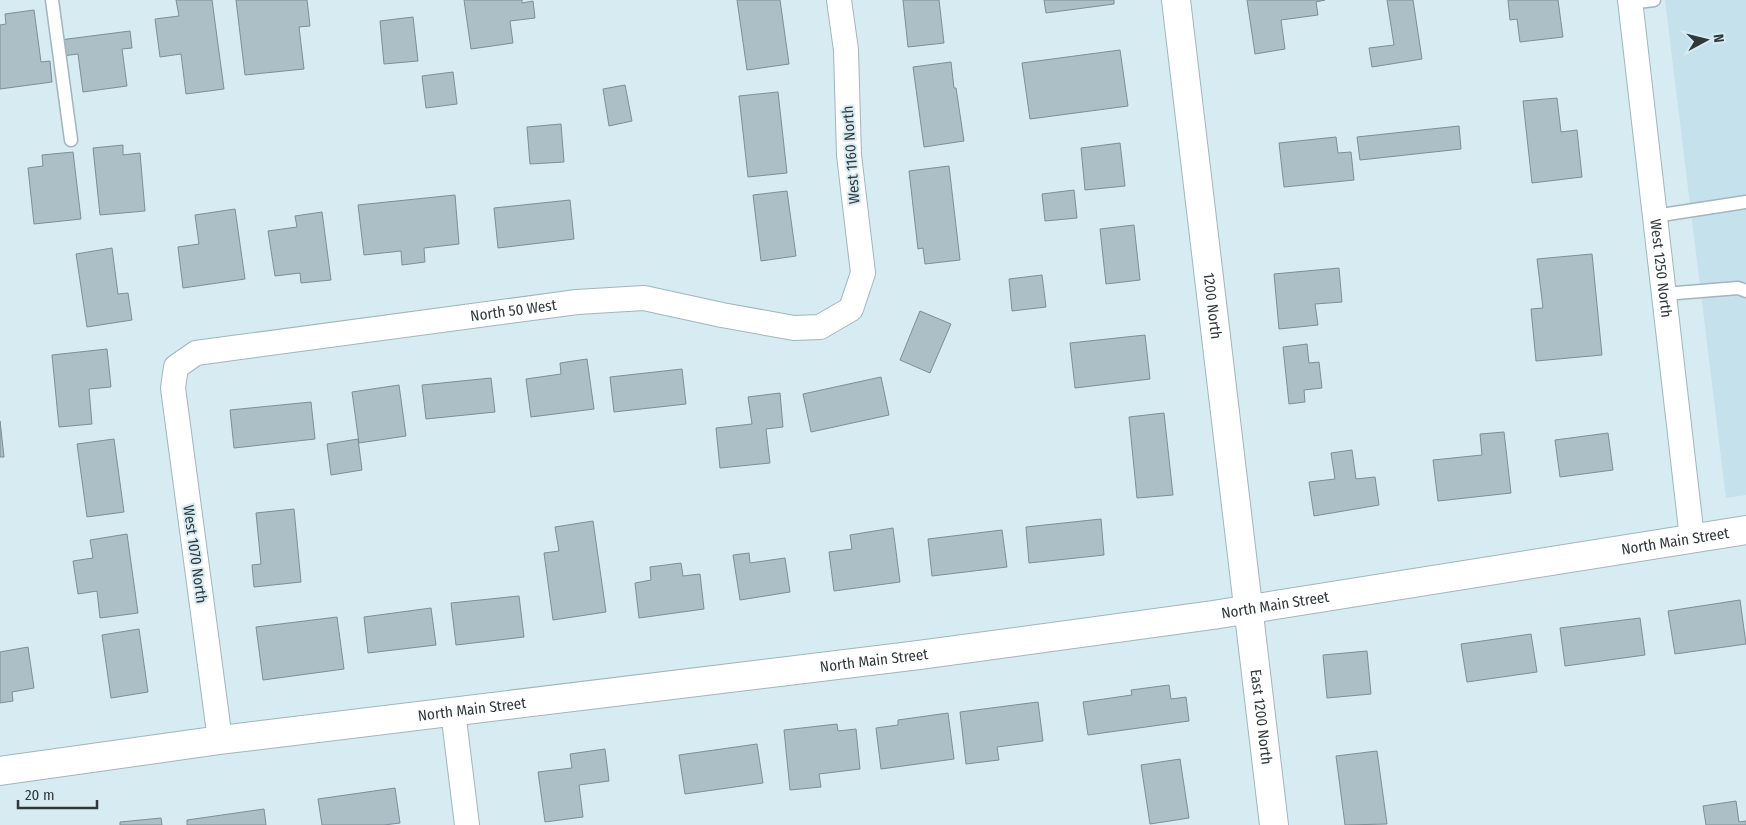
<svg xmlns="http://www.w3.org/2000/svg" width="1746" height="825" viewBox="0 0 1746 825" font-family="'Fira Sans Condensed',sans-serif">
	<style>
		.built { fill: #c5e1ec }
		.building { fill: #acbfc7; stroke: #7c8e96 }
		.lines { fill: none; stroke-linecap: round; stroke-linejoin: round }
		.service-casing { stroke: #a2b5bd; stroke-width: 15 }
		.minor-casing { stroke: #a2b5bd; stroke-width: 26 }
		.tertiary-casing { stroke: #a2b5bd; stroke-width: 30 }
		.service { stroke: #fff; stroke-width: 12 }
		.minor { stroke: #fff; stroke-width: 24 }
		.tertiary { stroke: #fff; stroke-width: 28 }
		.labels { text-anchor: middle; stroke-width: 4; stroke-linejoin: round; paint-order: stroke }
		.street-label { font-size: 15px; fill: #30383b; stroke: #d7ebf3 }
	</style>
	<rect width="100%" height="100%" fill="#d7ebf3"/>
	<!-- built -->
	<polygon class="built" points="1665,0 1746,0 1746,495 1726,498"/>
	<!-- building -->
	<g class="building">
		<polygon points="176,0 212,0 224,89 186,94 181,54 160,57 155,19 179,16"/>
		<polygon points="236,0 307,0 310,26 299,27 304,69 245,75"/>
		<polygon points="464,0 522,0 522,3 533,1 535,18 510,21 513,43 471,49"/>
		<polygon points="737,0 780,0 789,64 747,70"/>
		<polygon points="903,0 939,0 944,43 908,47"/>
		<polygon points="1044,0 1114,0 1114,4 1046,13"/>
		<polygon points="1247,0 1325,0 1316,2 1318,15 1281,20 1285,49 1255,54"/>
		<polygon points="1387,0 1413,0 1422,59 1372,67 1369,48 1394,45"/>
		<polygon points="1508,0 1558,0 1563,37 1520,42 1517,19 1510,20"/>
		<polygon points="34,10 41,62 50,61 52,82 0,89 0,25 6,24 5,14"/>
		<polygon points="413,17 418,61 384,64 380,21"/>
		<polygon points="130,31 132,48 122,49 127,86 83,92 78,54 62,56 60,40"/>
		<polygon points="1120,50 1128,106 1030,119 1022,63"/>
		<polygon points="951,62 954,88 956,88 964,141 924,147 913,67"/>
		<polygon points="453,72 457,104 426,108 422,76"/>
		<polygon points="625,85 632,121 609,126 603,89"/>
		<polygon points="778,92 787,173 748,177 739,96"/>
		<polygon points="1557,98 1561,132 1577,130 1582,177 1532,183 1523,101"/>
		<polygon points="561,124 564,162 530,164 527,127"/>
		<polygon points="1459,126 1461,149 1360,160 1357,137"/>
		<polygon points="1336,137 1338,153 1351,152 1354,180 1284,187 1279,143"/>
		<polygon points="1120,143 1125,186 1085,190 1081,148"/>
		<polygon points="123,145 123,155 140,153 145,211 100,215 93,148"/>
		<polygon points="73,152 81,219 34,224 28,168 43,166 42,155"/>
		<polygon points="949,166 960,260 925,264 923,248 918,249 909,171"/>
		<polygon points="1074,190 1077,218 1045,221 1042,194"/>
		<polygon points="787,191 796,256 761,261 753,195"/>
		<polygon points="455,195 459,244 424,248 425,262 402,265 401,251 364,255 358,205"/>
		<polygon points="570,200 574,239 498,248 494,208"/>
		<polygon points="235,209 245,279 183,288 178,247 199,244 195,215"/>
		<polygon points="322,212 331,280 301,283 300,273 275,276 268,231 297,227 295,216"/>
		<polygon points="1134,225 1140,280 1106,284 1100,229"/>
		<polygon points="112,248 118,294 128,293 132,320 87,327 76,254"/>
		<polygon points="1592,254 1602,355 1536,361 1531,309 1543,308 1537,259"/>
		<polygon points="1339,268 1342,302 1315,304 1318,325 1279,329 1274,274"/>
		<polygon points="1042,275 1046,307 1012,311 1009,279"/>
		<polygon points="920,311 951,324 930,373 900,360"/>
		<polygon points="1145,335 1150,379 1075,388 1070,343"/>
		<polygon points="1307,344 1309,363 1319,362 1322,388 1304,390 1305,402 1289,404 1283,347"/>
		<polygon points="107,349 111,387 89,389 92,424 59,427 52,355"/>
		<polygon points="587,359 594,409 531,417 526,379 561,374 560,363"/>
		<polygon points="682,369 686,404 614,412 610,377"/>
		<polygon points="881,377 889,415 811,432 803,394"/>
		<polygon points="491,378 495,412 426,419 422,385"/>
		<polygon points="399,385 406,436 359,443 352,392"/>
		<polygon points="780,393 783,427 766,429 770,463 720,468 716,428 752,424 748,397"/>
		<polygon points="311,402 315,439 234,448 230,410"/>
		<polygon points="1164,413 1173,495 1137,498 1129,417"/>
		<polygon points="0,421 4,457 0,457"/>
		<polygon points="1504,432 1511,493 1438,501 1433,460 1482,455 1480,434"/>
		<polygon points="1608,433 1613,470 1560,477 1555,440"/>
		<polygon points="114,439 124,512 87,517 77,444"/>
		<polygon points="358,439 362,470 331,475 327,444"/>
		<polygon points="1352,450 1356,479 1375,477 1379,505 1314,516 1309,482 1335,479 1331,453"/>
		<polygon points="294,509 301,582 254,587 252,565 261,564 256,513"/>
		<polygon points="1101,519 1104,555 1029,563 1026,527"/>
		<polygon points="593,521 606,612 553,620 544,553 559,551 555,527"/>
		<polygon points="893,528 900,582 834,591 829,552 852,549 850,535"/>
		<polygon points="1002,530 1007,567 932,576 928,539"/>
		<polygon points="127,534 138,613 100,618 97,591 78,594 73,561 93,558 90,540"/>
		<polygon points="749,553 750,563 785,558 790,592 740,600 733,555"/>
		<polygon points="681,563 683,576 700,574 704,609 639,618 635,583 651,580 650,567"/>
		<polygon points="519,596 524,637 456,645 451,603"/>
		<polygon points="1740,600 1746,644 1675,654 1668,611"/>
		<polygon points="431,608 436,645 368,653 364,617"/>
		<polygon points="337,617 344,669 263,680 256,627"/>
		<polygon points="1640,618 1645,655 1565,666 1560,628"/>
		<polygon points="139,629 148,692 111,698 102,635"/>
		<polygon points="1531,634 1537,672 1467,682 1461,644"/>
		<polygon points="28,647 34,688 12,692 13,701 0,703 0,652"/>
		<polygon points="1367,651 1371,694 1327,698 1323,655"/>
		<polygon points="1169,685 1171,699 1186,697 1189,721 1088,735 1083,702 1132,695 1131,690"/>
		<polygon points="1038,702 1043,741 997,747 999,760 966,764 960,712"/>
		<polygon points="948,713 954,759 881,769 876,728 898,725 898,720"/>
		<polygon points="837,724 838,731 856,729 860,769 819,774 821,787 790,790 784,730"/>
		<polygon points="757,744 763,783 685,794 679,755"/>
		<polygon points="605,749 609,781 579,785 583,817 545,822 538,772 572,768 570,754"/>
		<polygon points="1377,751 1387,824 1345,825 1336,756"/>
		<polygon points="1180,759 1189,818 1150,824 1141,765"/>
		<polygon points="395,788 400,823 384,825 322,825 318,799"/>
		<polygon points="1736,801 1739,822 1746,821 1746,825 1706,825 1703,806"/>
		<polygon points="264,809 266,825 187,825 187,820"/>
		<polygon points="161,818 162,825 120,825 120,822"/>
	</g>
	<g class="lines">
		<!-- service casing -->
		<g class="service-casing">
			<g id="service">
				<polyline points="52,0 71,140"/>
				<polyline points="1630,3 1654,0"/>
				<polyline points="1655,216 1746,202"/>
				<polyline points="1664,294 1738,288 1746,291"/>
			</g>
		</g>
		<!-- minor casing -->
		<g class="minor-casing">
			<g id="minor">
				<path id="s1" d="M 1630,0 L 1692,538"/>
				<polyline points="453,711 467,825"/>
				<path id="s2" d="M 220,740 L 173,388 L 176,367 L 196,353 L 577,302 L 644,298 L 722,315 L 794,328 L 820,327 L 851,309 L 863,273 L 849,155 L 846,50 L 839,0"/>
			</g>
		</g>
		<!-- tertiary casing -->
		<g class="tertiary-casing">
			<g id="tertiary">
				<path id="s3" d="M 1176,0 L 1274,825"/>
				<path id="s4" d="M 0,771 L 220,740 L 919,655 L 1213,615 L 1746,530"/>
			</g>
		</g>
		<!-- service -->
		<use href="#service" class="service"/>
		<!-- minor -->
		<use href="#minor" class="minor"/>
		<!-- tertiary -->
		<use href="#tertiary" class="tertiary"/>
	</g>
	<g class="labels">
		<!-- street labels -->
		<g class="street-label">
			<text transform="translate(851 155) rotate(-94)" y="5">West 1160 North</text>
			<text dy="5" stroke="none"><textPath href="#s1" startOffset="270">West 1250 North</textPath></text>
			<text dy="5" stroke="none"><textPath href="#s3" startOffset="308">1200 North</textPath></text>
			<text dy="5" stroke="none"><textPath href="#s2" startOffset="721">North 50 West</textPath></text>
			<text dy="5" stroke="none"><textPath href="#s4" startOffset="1691">North Main Street</textPath></text>
			<text transform="translate(195 554) rotate(82)" y="5">West 1070 North</text>
			<text dy="5" stroke="none"><textPath href="#s4" startOffset="1286">North Main Street</textPath></text>
			<text dy="5" stroke="none"><textPath href="#s4" startOffset="881">North Main Street</textPath></text>
			<text dy="5" stroke="none"><textPath href="#s4" startOffset="476">North Main Street</textPath></text>
			<text dy="5" stroke="none"><textPath href="#s3" startOffset="722">East 1200 North</textPath></text>
		</g>
	</g>
	<!-- north arrow -->
	<g transform="translate(1706 40) rotate(83)" stroke="#d7ebf3" stroke-width="4" paint-order="stroke">
	<path d="M0-4L9 19L0 12L-9 19Z" fill="#30383b"/>
	<text y="-8" font-size="14" font-weight="bold" text-anchor="middle" fill="#30383b">N</text>
	</g>
	<!-- scale -->
	<path d="M18 800v8h79v-8" fill="none" stroke="#30383b" stroke-width="2.5"/>
	<text x="25" y="800" font-size="15" fill="#30383b" stroke="#d7ebf3" stroke-width="4" paint-order="stroke">20 m</text>
</svg>
